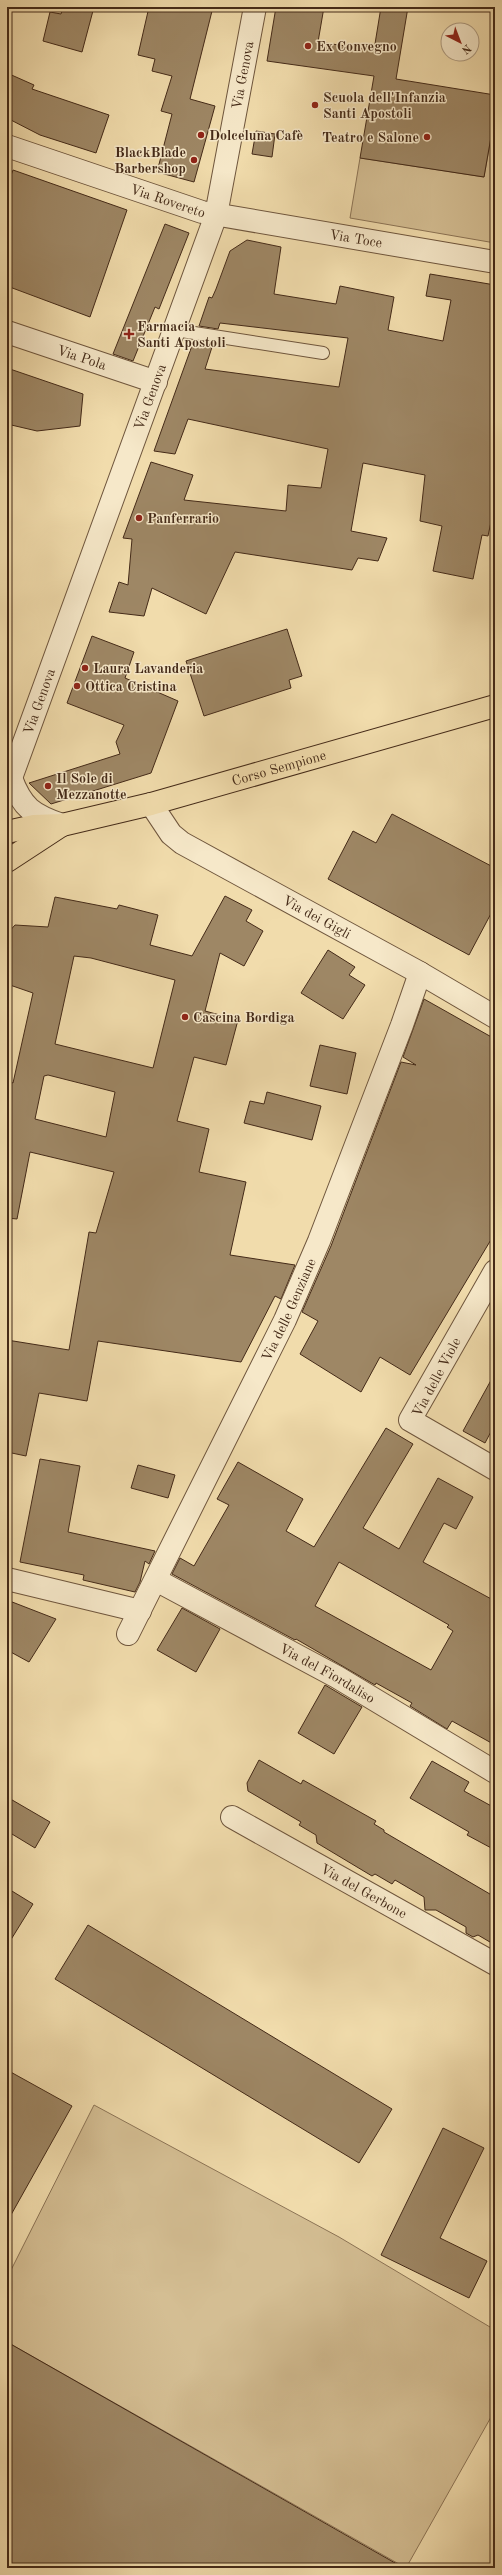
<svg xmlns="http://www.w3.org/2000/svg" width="502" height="2575" viewBox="0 0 502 2575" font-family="'Old Standard TT',serif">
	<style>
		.green { fill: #d4be93; stroke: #8c7456 }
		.building { fill: #9e8765; stroke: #442a18; fill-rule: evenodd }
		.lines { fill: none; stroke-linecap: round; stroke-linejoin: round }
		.service-casing { stroke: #6f563d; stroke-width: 14 }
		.minor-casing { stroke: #6f563d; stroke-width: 24 }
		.primary-casing { stroke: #442a18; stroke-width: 24 }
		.service { stroke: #f6e8c9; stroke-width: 12 }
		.minor { stroke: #f6e8c9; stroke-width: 22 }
		.primary { stroke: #f1dcac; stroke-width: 22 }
		.poi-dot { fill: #8f2418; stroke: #f6e8c9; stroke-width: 1.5 }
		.labels { text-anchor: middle; stroke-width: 3; stroke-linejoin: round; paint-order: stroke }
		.poi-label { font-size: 14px; font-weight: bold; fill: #442a18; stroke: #f6e8c9; text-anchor: start }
		.street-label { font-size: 14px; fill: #442a18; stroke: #f6e8c9 }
	</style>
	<rect width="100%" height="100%" fill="#f1dcac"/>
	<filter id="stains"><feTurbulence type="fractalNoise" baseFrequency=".005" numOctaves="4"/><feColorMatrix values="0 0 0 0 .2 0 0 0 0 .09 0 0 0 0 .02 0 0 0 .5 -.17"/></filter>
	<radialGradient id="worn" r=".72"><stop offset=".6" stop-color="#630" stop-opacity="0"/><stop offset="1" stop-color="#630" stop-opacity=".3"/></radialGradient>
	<!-- green -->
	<g class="green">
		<polygon points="495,116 495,243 350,218 360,158 484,177"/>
		<polygon points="94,2105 339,2237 495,2330 495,2410 406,2568 7,2342 7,2278"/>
	</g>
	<!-- building -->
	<g class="building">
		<polygon points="63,7 94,7 82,52 43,41 50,12 61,14"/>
		<polygon points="149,7 213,7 190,99 215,106 194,182 157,172 172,114 161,111 172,76 152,71 155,59 138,55"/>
		<polygon points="276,7 324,7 318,42 374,50 381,7 408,7 396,79 495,95 495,114 484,177 360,158 374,76 267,61"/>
		<polygon points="7,73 34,85 32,89 109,115 96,153 40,135 7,118"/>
		<polygon points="256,131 275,134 272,157 252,154"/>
		<polygon points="13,170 127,210 90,317 7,286 7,186"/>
		<polygon points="165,224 189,233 159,309 155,307 133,361 113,354"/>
		<polygon points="247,240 281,247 274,294 336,304 340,286 394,297 388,330 443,341 451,300 426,296 430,274 495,285 495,503 488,536 482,535 473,579 433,571 442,526 420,521 425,475 363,463 351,531 387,538 378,561 358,558 352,570 235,552 206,614 152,588 144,616 109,612 119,582 128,585 132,539 123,538 151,462 193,475 184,500 286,511 288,485 321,488 328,449 188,419 175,454 154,451 194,340 213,344 205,369 339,387 348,338 220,323 218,329 199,326 209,297 212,298 216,289 230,251"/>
		<polygon points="7,368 83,394 80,426 37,431 7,424"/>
		<polygon points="287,629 302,676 289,680 291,688 204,716 186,661"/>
		<polygon points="92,636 134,652 125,678 178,701 151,773 51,804 29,783 120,754 116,742 124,725 67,703"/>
		<polygon points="392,814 495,868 495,906 469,955 328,879 353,831 376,843"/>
		<path d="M 225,896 L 252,910 L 246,921 L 263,931 L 244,966 L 220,953 L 205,1011 L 238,1020 L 226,1065 L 194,1057 L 177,1121 L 209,1129 L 199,1172 L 246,1182 L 230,1255 L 295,1265 L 281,1299 L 275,1296 L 241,1362 L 98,1341 L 87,1401 L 39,1393 L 26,1456 L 7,1452 L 7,1340 L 69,1350 L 89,1232 L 96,1233 L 114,1172 L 30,1152 L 17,1219 L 7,1218 L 7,1081 L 13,1083 L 33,993 L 7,984 L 7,934 L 15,925 L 48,927 L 55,897 L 117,909 L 119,905 L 158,915 L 150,945 L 192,956 ZM 74,956 L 91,958 L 175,980 L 153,1068 L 55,1044 ZM 48,1075 L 115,1092 L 106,1137 L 35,1119 L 44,1076 Z"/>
		<polygon points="328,950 355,967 349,975 365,985 343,1019 301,993"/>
		<polygon points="424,999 495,1039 495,1233 410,1375 380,1357 361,1392 300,1354 318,1321 302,1312 331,1246 401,1062 416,1065 403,1057"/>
		<polygon points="320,1045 356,1053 347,1094 310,1086"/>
		<polygon points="267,1092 321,1106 312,1140 244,1123 250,1101 264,1104"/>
		<polygon points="495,1373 495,1424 485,1443 463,1431"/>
		<path d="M 386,1428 L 413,1444 L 363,1528 L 399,1549 L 438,1478 L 473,1497 L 456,1529 L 444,1523 L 423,1562 L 495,1601 L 495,1745 L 452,1721 L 447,1729 L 410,1706 L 412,1703 L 376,1683 L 375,1685 L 296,1639 L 295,1640 L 172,1574 L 180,1558 L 194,1566 L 229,1505 L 217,1499 L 238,1462 L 303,1499 L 286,1531 L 314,1547 ZM 339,1562 L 449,1625 L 447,1627 L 453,1631 L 431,1670 L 315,1606 Z"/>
		<polygon points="40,1459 80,1466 68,1532 155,1551 149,1564 145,1561 140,1582 135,1592 83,1580 84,1575 20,1562"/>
		<polygon points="138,1465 175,1475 168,1498 131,1488"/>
		<polygon points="7,1600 56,1619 29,1662 7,1650"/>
		<polygon points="182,1608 220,1629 196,1672 157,1650"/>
		<polygon points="325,1685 362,1707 334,1754 298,1733"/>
		<polygon points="259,1760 301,1784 303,1780 376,1821 374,1824 384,1830 384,1832 495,1897 495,1945 478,1935 473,1937 466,1933 466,1927 436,1910 425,1910 424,1897 395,1880 392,1884 375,1874 372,1876 317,1843 316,1835 299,1825 301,1822 248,1791 247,1783"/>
		<polygon points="432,1761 469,1782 464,1791 495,1808 495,1850 467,1835 469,1832 410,1798"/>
		<polygon points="7,1797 50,1822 35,1848 7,1831"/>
		<polygon points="7,1888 33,1904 7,1946"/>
		<polygon points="88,1925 392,2109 359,2163 55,1979"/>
		<polygon points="7,2070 72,2106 7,2222"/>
		<polygon points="443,2128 484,2148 440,2238 487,2261 469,2298 381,2255"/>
		<polygon points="7,2342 358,2542 404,2568 7,2568"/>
	</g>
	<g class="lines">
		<!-- service casing -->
		<g class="service-casing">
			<polyline id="service" points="175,330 323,353"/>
		</g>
		<!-- minor casing -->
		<g class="minor-casing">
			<g id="minor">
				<path id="s1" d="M 7,146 L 202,212 L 495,262"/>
				<path id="s2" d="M 7,332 L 156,382"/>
				<path d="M 11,778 C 22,808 33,815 62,825"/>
				<path id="s3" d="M 7,783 L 11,778 L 216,215 L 255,7"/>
				<path id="s4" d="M 151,804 L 171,834 L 182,843 L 420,973 L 495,1017"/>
				<polyline points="495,1271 410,1420 495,1469"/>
				<polyline points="7,1579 140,1611"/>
				<path id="s5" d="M 156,1580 L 337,1677 L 495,1772"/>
				<path id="s6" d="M 128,1634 L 285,1320 L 319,1241 L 402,1025 L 420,973"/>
				<path id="s7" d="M 232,1817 L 495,1964"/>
			</g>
		</g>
		<!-- primary casing -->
		<g class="primary-casing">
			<g id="primary">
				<path id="s8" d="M 7,832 L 34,826 L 62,825 L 151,804 L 495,706"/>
				<polyline points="7,861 62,825"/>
			</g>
		</g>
		<!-- service -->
		<use href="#service" class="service"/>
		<!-- minor -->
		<use href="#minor" class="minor"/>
		<!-- primary -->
		<use href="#primary" class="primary"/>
	</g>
	<!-- markers -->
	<g class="poi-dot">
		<circle cx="308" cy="46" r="4"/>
		<circle cx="315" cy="105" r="4"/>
		<circle cx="201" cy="135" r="4"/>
		<circle cx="427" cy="137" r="4"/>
		<circle cx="194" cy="160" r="4"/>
		<path d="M127 328h4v4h4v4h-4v4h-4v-4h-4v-4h4z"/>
		<circle cx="139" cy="518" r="4"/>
		<circle cx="85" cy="668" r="4"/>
		<circle cx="77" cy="686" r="4"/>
		<circle cx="48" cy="786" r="4"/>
		<circle cx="185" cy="1017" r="4"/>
	</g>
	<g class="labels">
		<!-- poi labels -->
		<g class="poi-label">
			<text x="316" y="51">Ex Convegno</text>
			<text x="323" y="102">Scuola dell'Infanzia<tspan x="323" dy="16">Santi Apostoli</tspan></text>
			<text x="209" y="140">Dolceluna Cafè</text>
			<text x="419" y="142" text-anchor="end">Teatro e Salone</text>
			<text x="186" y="157" text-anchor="end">BlackBlade<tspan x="186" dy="16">Barbershop</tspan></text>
			<text x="137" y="331">Farmacia<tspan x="137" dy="16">Santi Apostoli</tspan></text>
			<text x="147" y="523">Panferrario</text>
			<text x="93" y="673">Laura Lavanderia</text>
			<text x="85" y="691">Ottica Cristina</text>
			<text x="56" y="783">Il Sole di<tspan x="56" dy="16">Mezzanotte</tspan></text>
			<text x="193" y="1022">Cascina Bordiga</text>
		</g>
		<!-- street labels -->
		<g class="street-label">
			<text dy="5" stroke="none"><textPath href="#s3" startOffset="748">Via Genova</textPath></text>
			<text dy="5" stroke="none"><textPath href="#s1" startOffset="170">Via Rovereto</textPath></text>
			<text dy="5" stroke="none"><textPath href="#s1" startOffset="362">Via Toce</textPath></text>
			<text dy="5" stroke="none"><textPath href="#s2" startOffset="79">Via Pola</textPath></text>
			<text dy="5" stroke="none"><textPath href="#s3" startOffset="412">Via Genova</textPath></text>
			<text dy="5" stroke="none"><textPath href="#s3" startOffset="88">Via Genova</textPath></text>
			<text dy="5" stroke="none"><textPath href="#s8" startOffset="280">Corso Sempione</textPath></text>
			<text dy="5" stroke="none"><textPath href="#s4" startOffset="204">Via dei Gigli</textPath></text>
			<text dy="5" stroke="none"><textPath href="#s6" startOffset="362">Via delle Genziane</textPath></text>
			<text transform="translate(436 1377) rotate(-62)" y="5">Via delle Viole</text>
			<text dy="5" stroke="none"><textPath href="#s5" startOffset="195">Via del Fiordaliso</textPath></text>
			<text dy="5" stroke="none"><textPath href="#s7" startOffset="151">Via del Gerbone</textPath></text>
		</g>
	</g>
	<!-- margin -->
	<rect width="502" height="2575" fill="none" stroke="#f1dcac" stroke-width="24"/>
	<rect x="8" y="8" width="486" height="2559" fill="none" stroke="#442a18" stroke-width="2"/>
	<rect x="12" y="12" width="478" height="2551" fill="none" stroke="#442a18"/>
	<!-- north arrow -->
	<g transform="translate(460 42) rotate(138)"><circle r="19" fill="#f6e8c9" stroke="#af9c82"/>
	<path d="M0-3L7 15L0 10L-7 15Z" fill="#8f2418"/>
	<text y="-6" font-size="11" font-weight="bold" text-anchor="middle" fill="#442a18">N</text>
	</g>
	<rect width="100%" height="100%" filter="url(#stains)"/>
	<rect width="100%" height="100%" fill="url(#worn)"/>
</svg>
